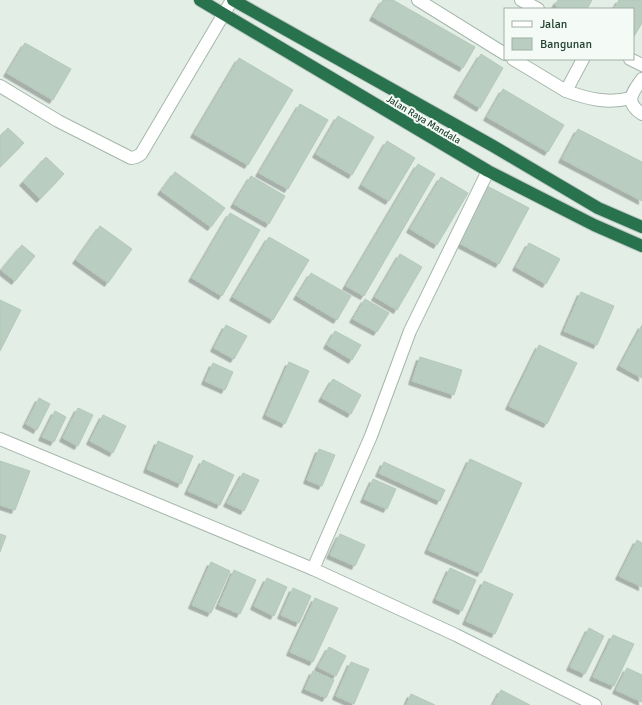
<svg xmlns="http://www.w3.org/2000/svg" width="642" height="705" viewBox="0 0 642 705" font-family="Signika,sans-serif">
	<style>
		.building { fill: #bacdc1; stroke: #b4c9ba; filter: url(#shadow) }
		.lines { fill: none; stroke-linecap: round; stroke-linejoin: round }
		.street-casing { stroke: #a5b7ab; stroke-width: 14 }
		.highway-casing { stroke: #c1cac5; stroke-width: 14 }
		.street { stroke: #fff; stroke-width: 12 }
		.highway { stroke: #28724e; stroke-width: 12 }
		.labels { text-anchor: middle; stroke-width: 4; stroke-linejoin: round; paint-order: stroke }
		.street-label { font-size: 10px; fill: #20422f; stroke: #f4faf5 }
	</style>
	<defs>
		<filter id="shadow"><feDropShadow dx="-3.5" dy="3.5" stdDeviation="0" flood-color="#0004"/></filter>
	</defs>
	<rect width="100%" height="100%" fill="#e3eee6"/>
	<!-- building -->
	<g class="building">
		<polygon points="383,0 393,0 475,47 463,68 373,17"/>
		<polygon points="558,0 592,0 587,9 561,9 555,5"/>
		<polygon points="619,0 642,0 642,23 633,38 633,9 614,9"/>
		<polygon points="25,43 71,69 53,100 7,73"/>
		<polygon points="481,54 503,68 480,108 457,94"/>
		<polygon points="239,58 293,90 248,165 194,134"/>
		<polygon points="503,89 564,125 548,152 487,117"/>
		<polygon points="300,104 328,120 288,189 259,173"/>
		<polygon points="338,116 374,137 352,175 316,154"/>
		<polygon points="8,128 24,143 0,167 0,136"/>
		<polygon points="578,129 642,162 642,201 562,159"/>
		<polygon points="387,141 415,158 389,201 362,185"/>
		<polygon points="46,157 64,174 40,199 23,182"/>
		<polygon points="418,164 435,174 364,296 346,286"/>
		<polygon points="175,172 225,208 211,227 161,191"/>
		<polygon points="251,176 285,196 269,224 234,204"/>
		<polygon points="441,177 468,193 437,245 410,229"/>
		<polygon points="487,186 529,208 499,264 457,242"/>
		<polygon points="230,213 260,230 222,296 192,278"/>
		<polygon points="100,226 132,249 108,283 76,260"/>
		<polygon points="269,237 309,260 273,320 233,297"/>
		<polygon points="529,243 560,259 546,284 516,267"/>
		<polygon points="22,245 35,256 15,281 1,270"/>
		<polygon points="400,254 422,267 397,310 375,297"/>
		<polygon points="311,273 351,296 337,320 297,296"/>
		<polygon points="581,292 614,306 597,345 564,331"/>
		<polygon points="365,299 389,313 377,332 353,319"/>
		<polygon points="0,300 21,310 0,351"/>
		<polygon points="226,325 247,336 234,359 214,348"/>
		<polygon points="642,325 642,378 620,366"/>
		<polygon points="335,331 361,345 352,360 327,345"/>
		<polygon points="539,345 577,363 547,424 509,406"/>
		<polygon points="420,357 462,370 454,395 412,381"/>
		<polygon points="289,362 309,371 285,424 266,415"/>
		<polygon points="213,363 233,372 225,390 205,381"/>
		<polygon points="333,379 361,395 351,414 322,398"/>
		<polygon points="39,398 50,404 37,430 26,424"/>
		<polygon points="78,408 93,415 78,446 63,438"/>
		<polygon points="55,411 66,417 54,442 42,437"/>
		<polygon points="103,415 126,426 113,453 90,441"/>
		<polygon points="158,441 193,456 181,484 147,469"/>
		<polygon points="319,449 335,455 322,486 307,480"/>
		<polygon points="470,459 522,483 481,573 428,550"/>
		<polygon points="203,460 234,475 220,505 188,491"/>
		<polygon points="0,461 30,471 15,510 0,505"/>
		<polygon points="384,462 445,490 440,501 379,473"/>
		<polygon points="243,473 259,480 244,511 227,503"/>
		<polygon points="373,479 396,489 387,509 364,499"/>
		<polygon points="0,534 6,536 0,552"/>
		<polygon points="340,534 365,545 355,566 330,555"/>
		<polygon points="637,540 642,543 642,587 619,576"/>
		<polygon points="211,562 230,571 211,613 192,605"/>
		<polygon points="450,568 476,580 462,611 436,599"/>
		<polygon points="234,570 256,580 240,614 219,605"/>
		<polygon points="267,578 287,587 274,616 254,606"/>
		<polygon points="484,581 513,594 495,634 466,621"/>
		<polygon points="293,588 311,596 299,623 281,615"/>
		<polygon points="315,598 338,608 313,662 290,652"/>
		<polygon points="589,628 604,636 585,674 570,667"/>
		<polygon points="613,635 634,644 614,686 593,677"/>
		<polygon points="329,647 346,656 336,676 318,667"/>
		<polygon points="351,662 369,669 354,704 336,696"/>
		<polygon points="627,668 642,675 642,702 616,690"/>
		<polygon points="313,671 334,680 326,698 305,689"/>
		<polygon points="501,690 530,705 493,705"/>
		<polygon points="411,694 435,705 406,705"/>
	</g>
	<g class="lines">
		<!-- street casing -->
		<g class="street-casing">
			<g id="street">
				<polyline points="418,0 505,54"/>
				<polyline points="521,0 538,9"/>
				<polyline points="513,59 566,91 583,59"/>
				<polyline points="630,59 642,65"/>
				<path d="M 642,79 C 632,93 624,102 642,114"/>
				<polyline points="0,86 58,121 131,158 136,157 141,154 232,0"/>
				<path d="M 566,91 C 588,99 608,104 631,98"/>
				<polyline points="0,439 313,569 456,635 595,705"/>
				<polyline points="313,569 371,436 410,331 488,171"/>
			</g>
		</g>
		<!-- highway casing -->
		<g class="highway-casing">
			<g id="highway">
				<polyline points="200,0 488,171 594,225 642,246"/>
				<polyline points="233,0 493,146 598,208 642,227"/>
			</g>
		</g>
		<!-- street -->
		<use href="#street" class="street"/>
		<!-- highway -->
		<use href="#highway" class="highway"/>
	</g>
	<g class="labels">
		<!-- street labels -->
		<g class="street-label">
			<text transform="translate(424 119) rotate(31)" y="4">Jalan Raya Mandala</text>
		</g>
	</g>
	<!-- legend -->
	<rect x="504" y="8" width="130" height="52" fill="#f4faf5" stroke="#9fb0a6"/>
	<rect x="512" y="21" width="20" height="6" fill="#ffffff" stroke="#9fb0a6"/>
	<text x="540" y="28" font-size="12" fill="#20422f">Jalan</text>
	<rect x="512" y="38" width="20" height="12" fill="#bacdc1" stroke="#9fb0a6"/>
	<text x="540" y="48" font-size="12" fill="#20422f">Bangunan</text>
</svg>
